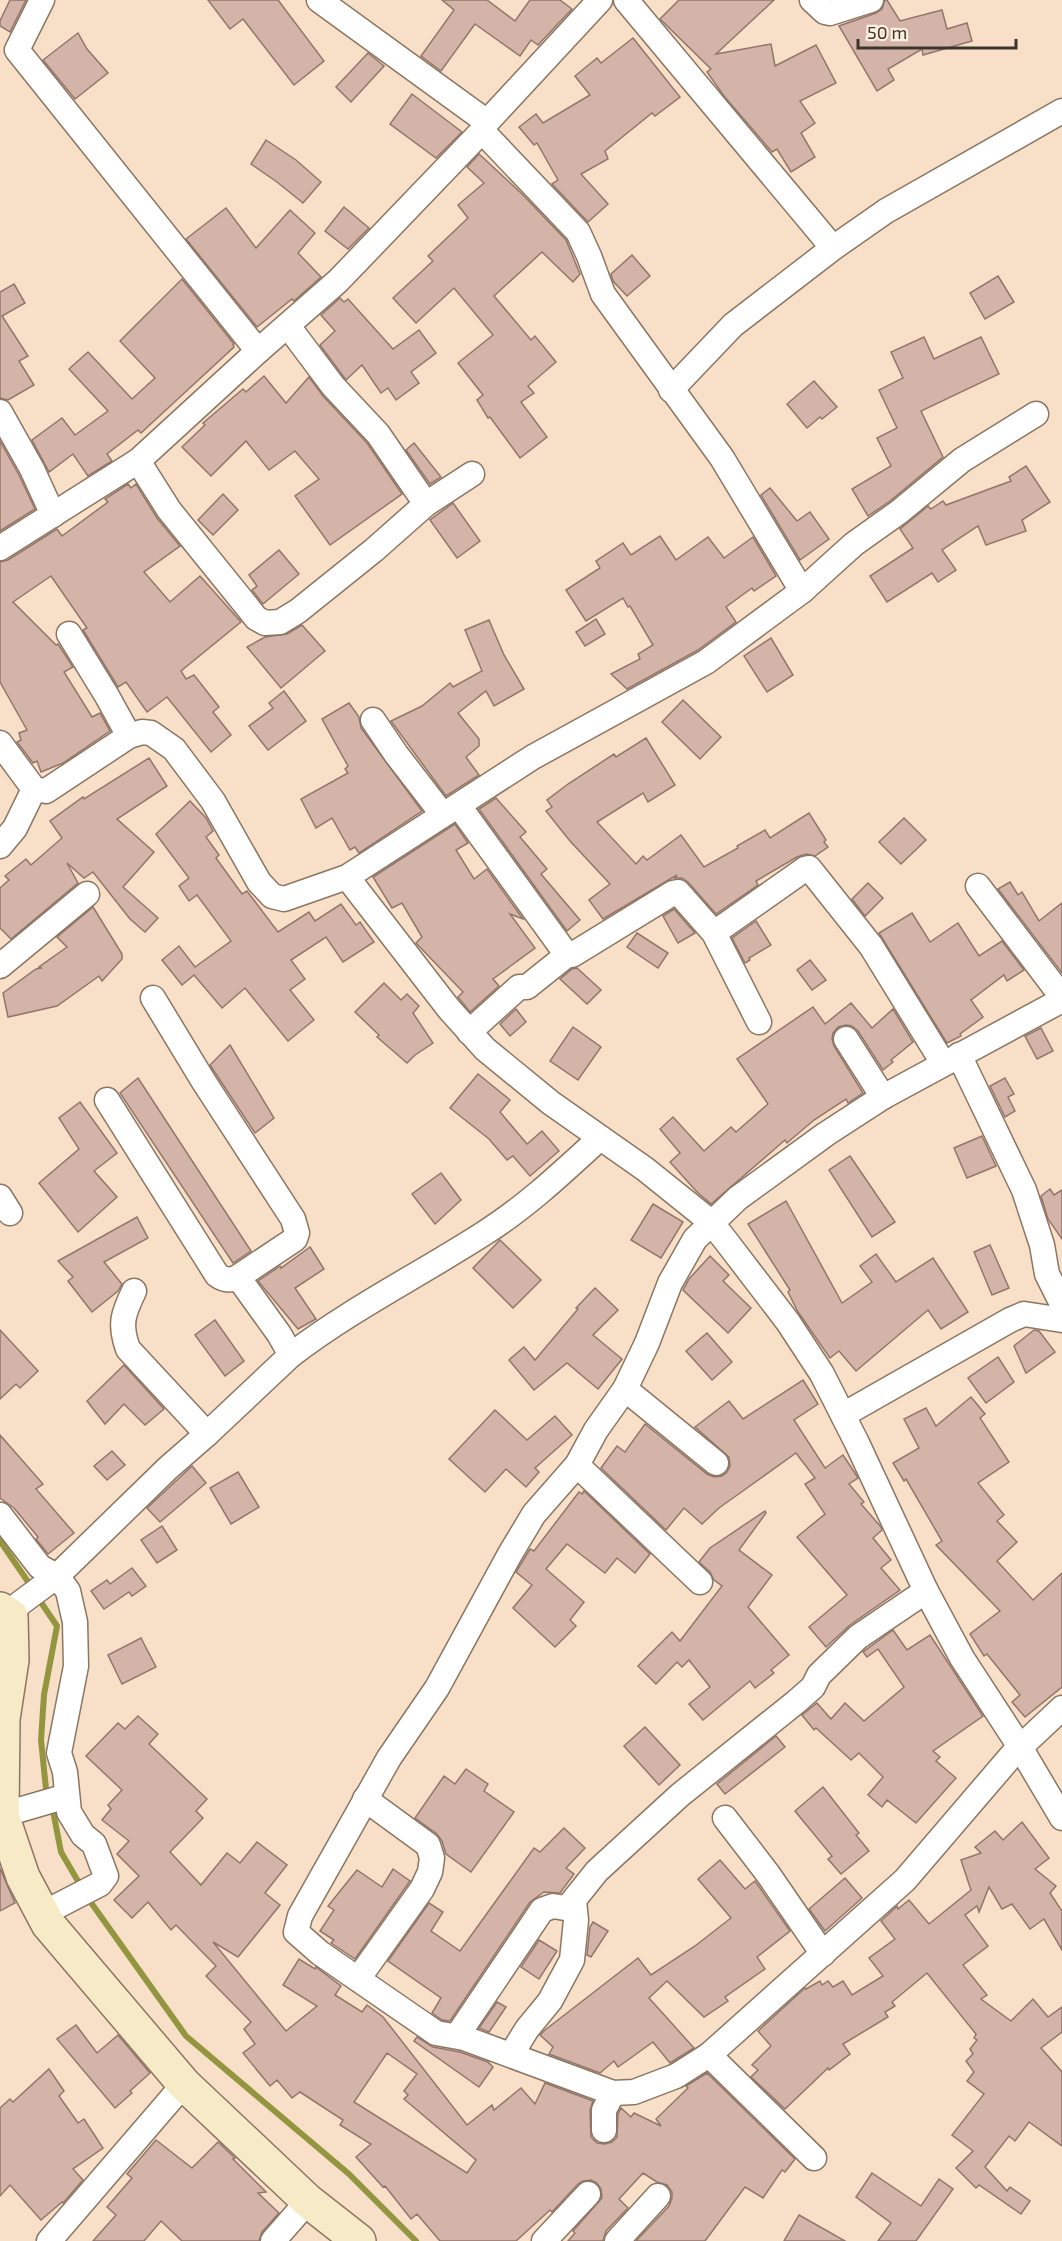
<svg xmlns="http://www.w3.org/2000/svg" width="1062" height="2241" viewBox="0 0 1062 2241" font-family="'Exo 2',sans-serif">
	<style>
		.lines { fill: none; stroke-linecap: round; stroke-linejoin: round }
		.stream { stroke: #93963e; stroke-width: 6 }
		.building { fill: #d4b4a8; stroke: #93766b; stroke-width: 1.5; fill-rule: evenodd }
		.minor-casing { stroke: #8c7662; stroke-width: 27 }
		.secondary-casing { stroke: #8c7662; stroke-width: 36 }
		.minor { stroke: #fff; stroke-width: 24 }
		.secondary { stroke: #f7eac7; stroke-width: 33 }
	</style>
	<rect width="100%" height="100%" fill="#f7dfc8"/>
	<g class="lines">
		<!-- stream -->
		<g class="stream">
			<polyline points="0,1541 33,1589"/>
			<polyline points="38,1598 57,1626 44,1695 41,1740 46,1789 48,1796"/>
			<polyline points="52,1806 61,1852 82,1888"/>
			<polyline points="87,1897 186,2036 349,2174 416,2241"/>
		</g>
	</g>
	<!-- building -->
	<g class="building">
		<polygon points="10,0 26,0 10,32 0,26 0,21"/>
		<polygon points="208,0 278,0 324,61 294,85 243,19 230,29"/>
		<polygon points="442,0 487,0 515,21 530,0 560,0 572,9 538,45 531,40 520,56 475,24 441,71 421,56 454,10"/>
		<polygon points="679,0 774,0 716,54 771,44 775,66 816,45 836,83 800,101 815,123 801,133 815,157 791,172 777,149 772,152 724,96 707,72 711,69 660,19"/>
		<polygon points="885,0 887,0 900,21 942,10 947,29 967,23 972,41 923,55 922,49 888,69 894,80 877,91 839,26 876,13 882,9"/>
		<polygon points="78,33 87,49 108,73 75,99 43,60"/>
		<polygon points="633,38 680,97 655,116 652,113 605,151 608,159 581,174 608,204 588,222 552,184 558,180 537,143 534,145 519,127 536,114 543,123 590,95 575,76 597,58 601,63"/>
		<polygon points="368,53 384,66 351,102 336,87"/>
		<polygon points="412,94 462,132 436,158 390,124"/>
		<polygon points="266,140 296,160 321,182 303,203 277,182 251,164"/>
		<polygon points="479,154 522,194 566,240 580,274 573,282 542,252 494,296 531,340 535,336 556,362 528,386 534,393 521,402 547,437 520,458 490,417 488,418 477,400 483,395 458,363 493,335 454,288 416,323 393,298 433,261 428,256 468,218 458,205 484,183 467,167"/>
		<polygon points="344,207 369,228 348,249 325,231"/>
		<polygon points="226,208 256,248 290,210 315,233 298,253 321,277 294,301 292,299 257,327 186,239"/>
		<polygon points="632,255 650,276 627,296 613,281 611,274"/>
		<polygon points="998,276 1014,302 985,319 970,293"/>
		<polygon points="182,279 234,344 233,345 234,347 141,433 138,430 107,454 112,461 88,476 73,454 49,472 32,440 62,418 75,435 108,411 69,369 88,352 132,399 155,378 120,341"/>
		<polygon points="14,284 25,303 2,316 28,356 19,361 34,385 8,400 0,398 0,292"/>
		<polygon points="340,298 344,302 348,299 393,349 419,330 436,353 411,372 419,383 396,400 388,388 381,393 362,365 346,380 320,345 335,331 321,315"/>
		<polygon points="924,337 934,359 981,337 999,374 921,411 943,457 890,501 868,516 852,489 891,466 877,438 897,428 879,390 903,378 891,352"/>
		<polygon points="264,376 286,403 309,377 323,396 367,443 402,494 330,545 295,496 319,479 295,451 269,470 246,441 211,476 182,447 205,425 203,423 243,389 246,392"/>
		<polygon points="814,381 837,407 822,419 820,417 807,428 787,404"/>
		<polygon points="0,441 19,475 35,509 0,531"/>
		<polygon points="414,443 441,477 430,484 406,450"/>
		<polygon points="1026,466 1050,502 1022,520 1026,531 986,545 978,526 942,550 956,570 938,582 932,573 887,602 870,576 913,548 900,529 928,506 931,509 943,501 946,505 1011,481 1009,477"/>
		<polygon points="128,484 131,488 136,484 157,518 180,546 144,572 170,602 200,576 241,622 181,671 186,679 194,675 219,707 213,712 231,735 211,752 167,697 147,712 126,682 118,687 83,630 87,628 51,576 13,602 56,645 58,644 73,667 64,672 92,717 100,713 110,731 63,763 41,772 37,761 33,763 17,742 21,740 19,733 27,730 0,682 0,562 8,560 57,529 62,536 108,502 105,499"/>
		<polygon points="770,488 797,521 810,512 829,539 800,560 761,495"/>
		<polygon points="223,494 238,510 213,535 198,520"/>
		<polygon points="453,503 480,541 457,558 430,520"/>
		<polygon points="660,536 676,560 708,537 724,558 753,537 776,576 754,591 752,588 726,607 736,622 698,650 627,689 611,674 640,659 638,654 653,645 630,606 628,607 623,598 586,621 566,590 600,568 596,561 623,543 631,555"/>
		<polygon points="279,550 299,574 263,604 252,590 257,586 249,575"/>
		<polygon points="596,619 605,634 585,646 576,632"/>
		<polygon points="489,620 504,655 524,689 494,706 486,691 458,713 479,739 479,746 466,757 479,775 446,796 391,721 422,706 450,683 453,687 482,671 465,630"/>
		<polygon points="302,625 325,651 281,688 247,647 265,637 287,634"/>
		<polygon points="771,638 793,675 767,692 744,656"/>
		<polygon points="284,691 306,721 268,750 249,726 273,708 269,703"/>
		<polygon points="683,700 721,737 700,759 662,722"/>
		<polygon points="349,703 359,717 361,728 422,811 359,853 355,847 350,850 332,818 316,828 301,799 348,773 345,769 348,766 322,719"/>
		<polygon points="646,738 675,785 648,802 643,793 597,822 636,864 643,856 647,860 681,835 704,867 738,848 737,846 765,830 770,838 809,813 826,840 824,842 828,847 815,856 806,854 797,857 756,881 758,885 716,914 688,882 682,878 675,878 677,875 603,919 589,900 610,884 570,841 546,811 552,807 547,800 568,784 614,754 616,757"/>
		<polygon points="149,758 167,786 117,819 154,852 123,887 158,918 145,932 130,919 93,872 84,878 67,863 78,883 11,939 0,928 0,888 9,880 5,876 26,859 31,865 62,838 50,821 83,797 84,799"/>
		<polygon points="496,798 526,832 520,837 547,869 541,874 580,920 567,931 479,809"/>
		<polygon points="190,801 206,818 213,831 206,837 219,855 216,858 242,894 247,891 278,932 309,912 315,921 341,904 356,925 360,922 374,942 343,962 326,937 291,960 305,979 290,990 314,1020 288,1041 245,988 222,1008 194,975 182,985 162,960 179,946 195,967 231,941 197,895 189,901 179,886 189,878 156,834"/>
		<polygon points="904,818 926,840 901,864 879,842"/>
		<polygon points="455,824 468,843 456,850 474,879 487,869 523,919 510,914 535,948 493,979 499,986 470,1012 458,997 463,992 416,943 422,937 402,903 392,908 373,877"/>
		<polygon points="1010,882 1018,895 1022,892 1039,921 1062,903 1062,973 998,889"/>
		<polygon points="868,883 883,898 865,916 852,899"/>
		<polygon points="93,907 122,954 122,959 102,981 99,976 57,1006 8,1017 3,993 36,969 41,968 39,967 67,947 57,937"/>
		<polygon points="674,909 695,933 678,943 663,916"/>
		<polygon points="912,913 930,942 958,923 979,956 1002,941 1024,970 1007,981 1004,975 971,1000 983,1017 960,1034 961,1036 947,1043 879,933"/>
		<polygon points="756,921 771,945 749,958 750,960 745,963 732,938"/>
		<polygon points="637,933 668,953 658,968 627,947"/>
		<polygon points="810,960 826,980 812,990 797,970"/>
		<polygon points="577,968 601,990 587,1004 560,979 572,969"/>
		<polygon points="384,983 401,1000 407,994 419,1006 413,1013 433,1043 415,1055 407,1063 377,1037 379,1035 355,1012"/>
		<polygon points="851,1003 872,1028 893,1009 913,1042 891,1060 893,1062 883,1070 858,1031 852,1026 846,1025 838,1027 833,1033 832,1039 834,1046 863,1093 848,1103 846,1099 814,1120 787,1143 785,1140 711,1204 697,1192 670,1162 680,1153 660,1129 673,1117 704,1151 731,1127 736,1132 768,1104 737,1059 813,1007 825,1024"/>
		<polygon points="516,1009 526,1022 510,1036 500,1024"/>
		<polygon points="573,1027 601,1047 578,1080 550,1061"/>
		<polygon points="1041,1028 1053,1051 1037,1059 1025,1036"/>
		<polygon points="230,1045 274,1118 255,1133 210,1065"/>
		<polygon points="478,1074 510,1100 500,1112 527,1144 542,1131 559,1151 530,1176 513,1156 507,1160 489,1139 450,1108"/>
		<polygon points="138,1078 251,1251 233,1263 120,1093"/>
		<polygon points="1005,1078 1014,1094 1008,1097 1015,1111 1005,1117 990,1086"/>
		<polygon points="80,1102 117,1153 94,1171 117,1197 78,1232 39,1183 79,1149 59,1118"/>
		<polygon points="982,1136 996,1166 967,1178 954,1148"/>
		<polygon points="850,1156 895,1222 872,1237 829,1170"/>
		<polygon points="441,1173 461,1200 435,1224 412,1194"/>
		<polygon points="1050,1189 1054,1195 1062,1190 1062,1239 1048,1219 1041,1196"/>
		<polygon points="786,1201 842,1303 872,1282 860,1266 876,1254 896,1282 933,1258 968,1312 941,1329 928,1310 856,1371 839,1351 830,1358 798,1312 788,1292 790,1290 748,1224"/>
		<polygon points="653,1204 683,1222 661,1258 631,1240"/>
		<polygon points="137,1217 148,1238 104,1262 122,1284 118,1291 92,1312 68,1281 73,1277 58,1261"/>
		<polygon points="500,1240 541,1280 513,1308 473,1268"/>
		<polygon points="990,1245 1009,1288 992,1295 974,1252"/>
		<polygon points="310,1247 324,1269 295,1288 316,1319 298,1329 258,1281 280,1266 281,1268"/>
		<polygon points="710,1256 729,1275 723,1281 751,1308 728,1333 683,1290 689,1279"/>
		<polygon points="595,1288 618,1310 593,1335 622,1359 598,1389 567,1363 534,1390 509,1360 524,1347 535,1360 578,1309 576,1308"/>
		<polygon points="215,1320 244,1361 225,1376 195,1335"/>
		<polygon points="0,1330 38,1371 20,1388 16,1384 0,1399"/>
		<polygon points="1034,1330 1039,1331 1055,1352 1026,1373 1014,1346"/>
		<polygon points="707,1333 732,1362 712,1380 686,1351"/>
		<polygon points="998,1357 1014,1382 986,1403 968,1378"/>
		<polygon points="124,1365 164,1409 145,1425 124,1404 105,1424 87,1401"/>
		<polygon points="803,1380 818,1404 794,1420 825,1468 843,1455 855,1473 858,1478 849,1484 864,1502 861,1504 881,1527 882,1530 873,1538 891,1560 881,1568 900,1590 850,1625 826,1647 809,1627 847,1595 797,1537 825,1514 805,1484 815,1478 796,1453 719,1508 702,1524 684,1508 666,1530 601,1468 617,1446 625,1452 645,1424 707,1474 714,1477 722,1476 727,1472 730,1466 729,1457 695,1427 729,1401 743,1419"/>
		<polygon points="971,1397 985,1414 980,1418 1009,1462 978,1483 1004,1515 997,1521 1017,1542 997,1561 1033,1600 1062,1573 1062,1687 1025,1717 1012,1702 1020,1695 987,1654 984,1656 970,1634 1000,1611 936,1545 942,1541 906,1479 904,1481 893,1463 919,1448 904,1419 926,1408 936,1426"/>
		<polygon points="495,1410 527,1440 555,1416 572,1435 535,1468 539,1472 526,1487 506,1469 485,1492 449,1459"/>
		<polygon points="0,1435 43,1484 36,1489 74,1533 48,1554 36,1539 38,1537 14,1508 0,1498"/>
		<polygon points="112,1451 125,1465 107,1480 94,1466"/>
		<polygon points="192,1466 206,1483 160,1522 147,1508"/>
		<polygon points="238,1472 259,1507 231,1524 210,1488"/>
		<polygon points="584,1491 650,1554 635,1573 617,1558 605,1573 567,1544 546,1569 584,1602 570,1620 576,1626 555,1647 513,1608 532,1585 516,1572 530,1549 534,1551 579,1492 582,1494"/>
		<polygon points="765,1511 766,1513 739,1550 772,1575 748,1607 789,1655 771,1670 774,1673 755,1688 750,1681 703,1720 689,1704 710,1687 689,1660 682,1667 677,1662 656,1684 638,1666 672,1632 680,1641 722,1586 714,1580 710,1572 699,1562 710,1548"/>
		<polygon points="162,1526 177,1550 157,1563 141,1540"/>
		<polygon points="132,1568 146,1586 132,1596 129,1592 104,1609 91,1591 107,1580 110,1584"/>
		<polygon points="893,1630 907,1650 930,1635 983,1716 933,1751 940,1757 936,1761 956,1778 916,1823 887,1800 882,1807 868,1795 883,1777 859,1753 851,1760 816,1728 814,1730 802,1715 817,1703 831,1719 845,1703 864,1721 904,1687 878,1649 867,1657 863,1652"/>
		<polygon points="141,1638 156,1667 122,1684 108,1655"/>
		<path d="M 138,1716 L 158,1734 L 149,1744 L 207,1799 L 196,1811 L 203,1818 L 170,1852 L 201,1885 L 227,1853 L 240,1863 L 257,1842 L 287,1865 L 265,1893 L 280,1905 L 238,1957 L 213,1942 L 286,2031 L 317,2006 L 283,1985 L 299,1959 L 315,1969 L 316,1967 L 341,1986 L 335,1995 L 362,2012 L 367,2005 L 383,2017 L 467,2125 L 492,2105 L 494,2110 L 521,2088 L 535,2104 L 545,2083 L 593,2101 L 590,2110 L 591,2137 L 597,2143 L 605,2144 L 612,2142 L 617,2137 L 618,2114 L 621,2108 L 631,2117 L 634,2113 L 661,2126 L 656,2119 L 688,2088 L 686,2086 L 707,2073 L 795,2159 L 785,2172 L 782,2170 L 763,2198 L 745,2187 L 705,2241 L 636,2241 L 669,2206 L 672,2198 L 672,2192 L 667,2185 L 657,2182 L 643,2173 L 619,2199 L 628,2208 L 606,2231 L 603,2241 L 568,2241 L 575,2233 L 573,2231 L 602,2198 L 601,2189 L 597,2183 L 591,2180 L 583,2181 L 578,2184 L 552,2212 L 550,2210 L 516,2241 L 440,2241 L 417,2214 L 411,2219 L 385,2186 L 383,2187 L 356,2157 L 371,2144 L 340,2125 L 343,2120 L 300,2092 L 292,2098 L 277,2080 L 270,2086 L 243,2053 L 255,2044 L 244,2029 L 251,2022 L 206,1976 L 216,1966 L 176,1925 L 171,1930 L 148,1902 L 132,1918 L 114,1900 L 139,1876 L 117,1854 L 129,1841 L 102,1820 L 111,1809 L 108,1805 L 122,1790 L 86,1756 L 118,1723 L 125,1729 ZM 387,2053 L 417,2074 L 404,2091 L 408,2095 L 404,2099 L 476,2160 L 467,2173 L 354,2102 Z"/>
		<polygon points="645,1727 680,1765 659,1785 624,1746"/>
		<polygon points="776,1736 785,1747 725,1794 717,1784"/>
		<polygon points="466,1769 488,1784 484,1791 514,1812 471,1872 446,1854 442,1841 437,1834 415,1818 444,1776 455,1784"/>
		<polygon points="823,1787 859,1833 856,1835 869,1851 841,1874 828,1859 832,1856 795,1811"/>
		<polygon points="1022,1822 1049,1858 1035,1869 1056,1886 1050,1893 1062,1911 1062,1950 1044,1919 1030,1929 1012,1904 1002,1909 989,1887 979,1912 977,1906 965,1915 988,1946 963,1965 987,1995 981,1999 1011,2021 1033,1999 1048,2017 1062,2007 1062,2032 1041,2048 1062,2072 1062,2146 1029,2122 1015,2141 1009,2136 985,2167 1007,2191 1010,2187 1030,2201 1021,2214 979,2185 976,2188 956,2168 973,2151 952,2135 984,2094 967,2081 974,2072 966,2061 973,2054 970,2049 977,2040 974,2038 976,2034 927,1973 892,2002 895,2006 885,2012 888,2017 843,2044 850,2054 829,2070 828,2068 785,2109 751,2077 758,2070 752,2065 771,2046 758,2031 805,1988 806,1989 820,1981 822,1985 828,1981 833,1987 843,1981 852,1995 883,1976 869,1958 895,1939 881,1921 897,1906 898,1909 909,1900 929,1924 971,1890 961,1860 981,1853 975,1847 995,1831 1003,1840"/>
		<polygon points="564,1828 585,1848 566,1868 574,1874 560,1893 544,1892 530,1902 450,2021 442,2020 432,2013 441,1998 388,1961 429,1903 443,1912 431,1931 460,1951 534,1848 540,1852"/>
		<polygon points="720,1860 745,1889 755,1881 790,1931 757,1957 765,1969 725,1997 728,2001 704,2017 667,1981 649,1998 694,2048 670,2063 653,2042 618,2067 614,2061 600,2073 549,2054 553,2047 540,2035 545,2030 638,1958 651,1975 695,1946 731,1918 698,1879"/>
		<polygon points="0,1868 15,1903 0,1911"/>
		<polygon points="393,1869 410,1881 355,1959 331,1943 334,1940 320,1931 334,1910 328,1906 357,1870 382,1887"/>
		<polygon points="845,1878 862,1898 825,1931 809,1909"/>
		<polygon points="593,1922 608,1931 591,1957 587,1955 590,1927"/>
		<polygon points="539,1940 557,1951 539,1979 521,1967"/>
		<polygon points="497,2002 506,2007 489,2032 479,2028"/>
		<polygon points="76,2025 97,2053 118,2035 150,2073 130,2091 132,2093 115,2108 57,2039"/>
		<polygon points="417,2037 433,2047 460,2052 488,2062 493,2067 479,2087 414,2041"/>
		<polygon points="49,2069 64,2091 59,2096 78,2123 84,2119 103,2148 73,2169 83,2180 63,2203 62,2202 41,2220 10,2185 0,2196 0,2108 10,2099 13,2102"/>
		<polygon points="156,2140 192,2168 218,2142 235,2158 233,2159 266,2192 258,2193 279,2213 262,2232 259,2241 182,2241 161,2221 144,2241 93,2241 116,2215 107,2207 132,2178 127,2174"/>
		<polygon points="872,2173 921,2206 939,2179 953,2189 916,2241 878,2241 891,2223 856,2197"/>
		<polygon points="799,2215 845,2241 784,2241"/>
	</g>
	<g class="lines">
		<!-- minor casing -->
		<g class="minor-casing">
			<g id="minor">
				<polyline points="42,0 17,50 258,351"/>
				<polyline points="319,0 487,122"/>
				<polyline points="626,0 833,248"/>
				<polyline points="812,0 825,12 830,13 871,0"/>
				<polyline points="482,131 578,232 589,256 603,294 722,458 802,591"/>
				<polyline points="288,326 333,386 378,434 426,504"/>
				<polyline points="671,390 733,325 833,248 886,211 1062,111"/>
				<polyline points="0,412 32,469 53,515"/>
				<polyline points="138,461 169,510 249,609 256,618 265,623 280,622 298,611 374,550 426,504 472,474"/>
				<polyline points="0,548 138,461 258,351 338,281 482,131 487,122 600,0"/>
				<polyline points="69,634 107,696 129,736"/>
				<polyline points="373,720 396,754 443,815"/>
				<polyline points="0,743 34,789 46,791 129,736 142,732 151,733 174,749 213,801 259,882 272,896 284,899 347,877 533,757 706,662 802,591 854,544 899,512 962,460 1036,414"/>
				<polyline points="459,806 567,955 572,955 673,893 678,892 714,933 759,1022"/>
				<polyline points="0,846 15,828 34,789"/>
				<polyline points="347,877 449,1009 485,1049 551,1103 645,1169 711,1222 726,1241 788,1322 822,1374 857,1443 926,1591 962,1658 1020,1747 1062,1818"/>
				<polyline points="978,886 1062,997"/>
				<polyline points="714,933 805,869 809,868 871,946 943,1063"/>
				<polyline points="0,966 87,894"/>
				<polyline points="1062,1000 883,1097 826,1134 738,1198 695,1239 670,1283 647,1343 625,1389 596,1430 577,1465 534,1514 510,1554 437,1688 389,1758 300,1916 296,1932 320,1953 436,2033 464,2038 613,2093 634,2092 676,2076 709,2055 905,1880 1012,1755 1062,1708"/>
				<polyline points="469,1032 519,987 527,987 567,955"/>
				<polyline points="846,1039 883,1097"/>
				<polyline points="959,1055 1024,1190 1042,1245 1047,1274 1062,1304"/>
				<path d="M 107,1100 L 217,1275 C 224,1280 230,1281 238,1277 L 295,1239 L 297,1233 L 293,1219 L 204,1082 L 153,998"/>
				<polyline points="0,1197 10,1213"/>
				<path d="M 134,1291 C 123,1314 119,1324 128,1349 L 207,1434"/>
				<path d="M 291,1355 C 351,1309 419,1275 483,1234 C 526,1207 563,1172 600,1138"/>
				<polyline points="625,1389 716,1463"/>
				<polyline points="843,1415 1010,1320 1024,1314 1062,1320"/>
				<polyline points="577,1465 700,1582"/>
				<polyline points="0,1515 40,1567 57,1576 168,1468 207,1434 291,1355 279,1334 238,1277"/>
				<polyline points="11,1616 19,1604 57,1576 68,1591 75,1622 76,1666 59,1753 65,1772 69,1812 83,1835 94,1844 106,1876 100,1884 42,1914"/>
				<polyline points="2,1815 67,1796"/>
				<polyline points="725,1818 768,1874 823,1954"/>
				<polyline points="358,1979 422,1889 430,1872 432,1858 428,1845 365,1799"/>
				<polyline points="457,2036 542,1910 553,1906 565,1908 569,1906 597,1871 680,1795 796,1702 813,1687 819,1675 858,1637 926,1591"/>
				<polyline points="511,2055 527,2029 550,2001 572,1960 576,1920 574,1901"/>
				<polyline points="709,2055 814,2158"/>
				<polyline points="604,2130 604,2110 613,2093"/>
				<polyline points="49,2241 184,2084"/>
				<polyline points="273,2241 308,2201"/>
				<polyline points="544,2241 588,2194"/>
				<polyline points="617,2241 658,2196"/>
			</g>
		</g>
		<!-- secondary casing -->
		<g class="secondary-casing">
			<polyline id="secondary" points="0,1609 11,1616 12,1660 3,1719 2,1815 23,1877 48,1924 184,2084 308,2201 359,2241"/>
		</g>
		<!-- minor -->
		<use href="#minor" class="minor"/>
		<!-- secondary -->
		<use href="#secondary" class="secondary"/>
	</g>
	<!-- scale -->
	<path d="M858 39v9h158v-9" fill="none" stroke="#3d342b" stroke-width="3"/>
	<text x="867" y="39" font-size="18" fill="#3d342b" stroke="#fceee0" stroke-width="4.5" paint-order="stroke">50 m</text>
</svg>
